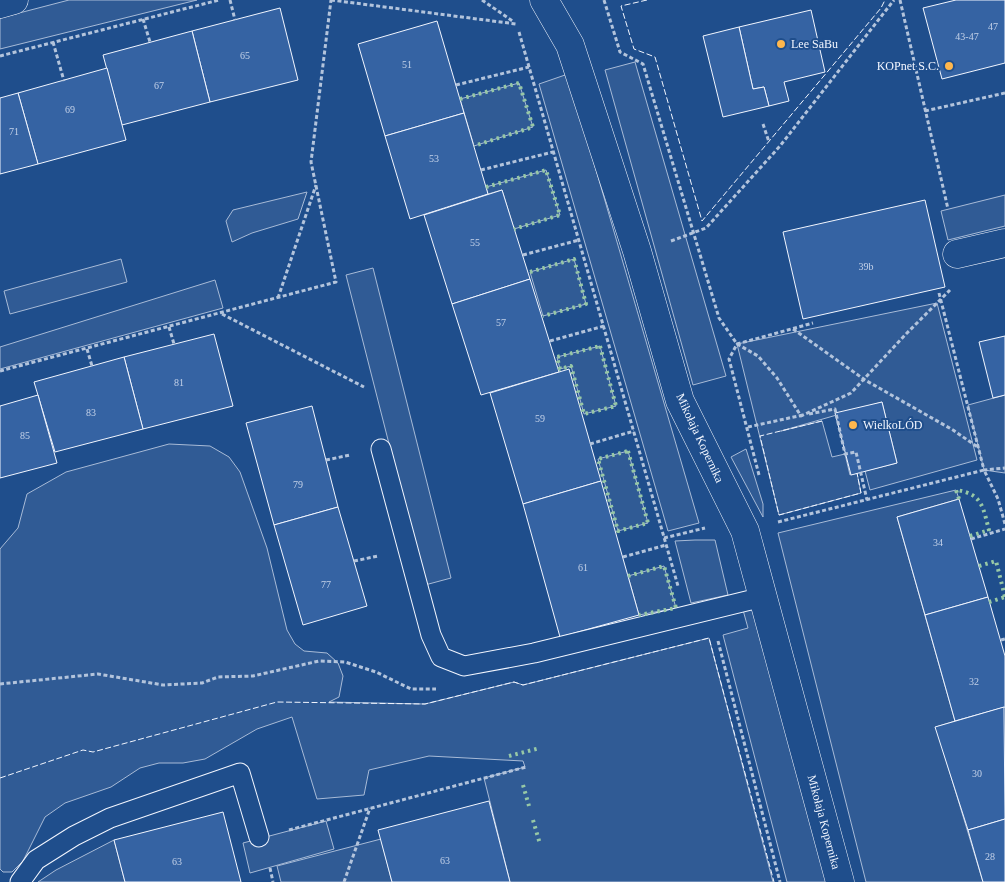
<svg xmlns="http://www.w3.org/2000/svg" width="1005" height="882" viewBox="0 0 1005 882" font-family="Georgia,serif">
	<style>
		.built { fill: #305b95; stroke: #a8bbd7 }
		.building { fill: #3563a3; stroke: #f2f6ff }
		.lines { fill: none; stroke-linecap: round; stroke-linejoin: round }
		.service-casing { stroke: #f2f6ff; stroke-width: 21 }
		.minor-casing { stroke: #f2f6ff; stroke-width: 29 }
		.path { stroke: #b3c4dc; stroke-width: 3; stroke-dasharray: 4 2.5; stroke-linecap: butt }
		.service { stroke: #1f4e8c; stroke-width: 19 }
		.minor { stroke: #1f4e8c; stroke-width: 28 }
		.hedge { stroke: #97c8a6; stroke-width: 4; stroke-dasharray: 2.5 4; stroke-linecap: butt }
		.fence { stroke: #f2f6ff; stroke-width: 1; stroke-dasharray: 6 2.5; stroke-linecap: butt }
		.poi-dot { fill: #ffb74d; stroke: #1f4e8c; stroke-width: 2 }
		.labels { text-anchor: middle; stroke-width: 4; stroke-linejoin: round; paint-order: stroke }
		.number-label { font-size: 10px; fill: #c3d1e8 }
		.poi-label { font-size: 12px; fill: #f2f6ff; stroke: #1f4e8c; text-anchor: start }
		.street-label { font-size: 12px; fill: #f2f6ff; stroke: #1f4e8c }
	</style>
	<rect width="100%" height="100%" fill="#1f4e8c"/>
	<!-- built -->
	<g class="built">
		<polygon points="69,0 197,0 0,49 0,18"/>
		<polygon points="635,62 726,376 693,385 605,70"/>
		<polygon points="568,74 699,523 668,531 539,84"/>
		<polygon points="519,83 533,127 474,146 460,99"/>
		<polygon points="546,170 560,215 514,229 502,190 488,194 486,187"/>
		<polygon points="307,192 298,219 252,233 232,242 226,221 233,210"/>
		<polygon points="1005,195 1005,226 948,240 941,211"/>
		<polygon points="121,259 127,282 10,314 4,291"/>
		<polygon points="574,259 586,304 543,316 530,272"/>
		<polygon points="373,268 451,578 425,585 346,275"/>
		<polygon points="215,280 223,308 0,369 0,347"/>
		<polygon points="937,303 977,460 870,490 865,471 897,463 882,402 781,431 822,421 832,457 845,454 850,475 857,473 861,493 779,515 737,344"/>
		<polygon points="600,346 616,406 584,414 571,366 560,369 557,357"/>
		<polygon points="1005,395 1005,473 984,470 968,405"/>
		<polygon points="169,444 210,446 229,457 240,472 267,548 287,630 295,644 304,651 327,653 338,663 343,676 339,697 329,702 425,704 514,682 523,685 709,638 773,882 510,882 484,778 525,767 523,761 429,756 369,770 364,795 317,799 292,717 257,729 205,759 183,763 159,763 140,768 111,787 65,803 45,817 23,861 12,872 3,872 0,869 0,549 18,528 27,494 66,472"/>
		<polygon points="746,449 763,504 763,517 731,457"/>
		<polygon points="628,451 648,523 618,531 598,459"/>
		<polygon points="956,490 959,499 897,517 955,721 936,727 983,882 866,882 778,533"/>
		<polygon points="695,540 715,540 728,595 691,603 675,541"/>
		<polygon points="664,566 676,608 639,615 628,576"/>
		<polygon points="758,606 829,882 787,882 723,635 748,628 743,610"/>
		<polygon points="326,821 334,849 250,873 243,843"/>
		<polygon points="381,839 392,882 281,882 277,866"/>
		<polygon points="114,840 125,882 38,882 56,870"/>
	</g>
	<!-- building -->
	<g class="building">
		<polygon points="956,0 1005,0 1005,63 942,79 923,8"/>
		<polygon points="280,8 298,80 210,102 192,31"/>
		<polygon points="811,10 825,72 784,82 789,101 769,106 764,87 753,89 739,27"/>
		<polygon points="437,21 464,113 385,136 358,44"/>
		<polygon points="739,27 753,89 764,87 769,106 723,117 703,36"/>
		<polygon points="192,31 210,102 122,125 103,55"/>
		<polygon points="107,68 126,140 38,164 18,93"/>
		<polygon points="18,93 38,164 0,174 0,98"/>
		<polygon points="464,113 488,194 410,219 385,136"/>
		<polygon points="502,190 530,279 452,304 424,215"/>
		<polygon points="925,200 945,287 803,319 783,232"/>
		<polygon points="530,279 559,372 481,395 452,304"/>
		<polygon points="214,334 233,406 143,429 124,357"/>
		<polygon points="1005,336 1005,395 993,398 979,342"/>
		<polygon points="124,357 143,429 55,452 34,382"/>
		<polygon points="569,369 601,481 523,504 490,393"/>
		<polygon points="38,395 57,463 0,478 0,406"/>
		<polygon points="882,402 897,463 851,475 835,413"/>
		<polygon points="312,406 338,507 274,525 246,423"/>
		<polygon points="601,481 639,615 560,637 523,504"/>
		<polygon points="959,499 988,597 925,615 897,517"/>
		<polygon points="338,507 367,606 303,625 274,525"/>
		<polygon points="988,597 1005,656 1005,707 955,721 925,615"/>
		<polygon points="1004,707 1005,819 968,830 935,727"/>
		<polygon points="489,801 510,882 392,882 378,830"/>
		<polygon points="223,812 241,882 125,882 114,840"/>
		<polygon points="1005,819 1005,882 983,882 968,830"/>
	</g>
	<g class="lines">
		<!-- service casing -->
		<g class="service-casing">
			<g id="service">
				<polyline points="381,449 431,635 441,657 464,666 534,653 763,597"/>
				<polyline points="20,882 36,860 74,836 110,818 240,773 259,837"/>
			</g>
		</g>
		<!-- minor casing -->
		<g class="minor-casing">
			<g id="minor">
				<polyline points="544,0 570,45 637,251 680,401 745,531 840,882"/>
				<polyline points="0,4 14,0"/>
				<polyline points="957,254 1005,243"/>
			</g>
		</g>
		<!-- path -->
		<g class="path">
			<polyline points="230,0 235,20"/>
			<polyline points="331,0 516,24"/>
			<polyline points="482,0 514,22"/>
			<polyline points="604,0 620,52 643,64 719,318 737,344 758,356 777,378 801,416 851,393 906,334 950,290"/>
			<polyline points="900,0 948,209"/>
			<polyline points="143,19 150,42"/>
			<polyline points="519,32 678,586"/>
			<polyline points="53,42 64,81"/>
			<polyline points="0,56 219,0"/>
			<polyline points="456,85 529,67"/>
			<polyline points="925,111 1005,93"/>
			<polyline points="763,124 769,142"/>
			<polyline points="481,170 553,152"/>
			<polyline points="671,241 706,228 780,146 894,0"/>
			<polyline points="523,255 579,240"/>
			<polyline points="939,293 984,470 1005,468"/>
			<polyline points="278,298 316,185"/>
			<polyline points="222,314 364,387"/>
			<polyline points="169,327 174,344"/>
			<polyline points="793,329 865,380 953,430 979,448"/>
			<polyline points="550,341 604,326"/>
			<polyline points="87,349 92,366"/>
			<polyline points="0,371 336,282 311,162 331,0"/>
			<polyline points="809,414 835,409 845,454 856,452 867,500"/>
			<polyline points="748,427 803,415"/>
			<polyline points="590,444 634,431"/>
			<polyline points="326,460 350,455"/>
			<polyline points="759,475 729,359 737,344 813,323"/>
			<polyline points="778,522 984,470 998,499 1005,524"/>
			<polyline points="664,538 705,528"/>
			<polyline points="971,539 1005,529"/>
			<polyline points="623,557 666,545"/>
			<polyline points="354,561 378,556"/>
			<polyline points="1001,640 1005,639"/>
			<polyline points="718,641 780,882"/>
			<polyline points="0,684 98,674 163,685 202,683 218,677 253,676 319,661 345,662 376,672 411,689 436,689"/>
			<polyline points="289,830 526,767"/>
			<polyline points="270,868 273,882"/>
			<polyline points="344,882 370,808"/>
		</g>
		<!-- service -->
		<use href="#service" class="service"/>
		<!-- minor -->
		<use href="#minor" class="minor"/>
		<!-- hedge -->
		<g class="hedge">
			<polyline points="460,99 519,83 533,127 474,146"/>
			<polyline points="486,187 546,170 560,215 514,229"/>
			<polyline points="530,272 574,259 586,304 543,316"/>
			<polygon points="600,346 616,406 584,414 571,366 560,369 557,357"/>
			<polygon points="628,451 648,523 618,531 598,459"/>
			<path d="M 959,499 L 956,490 C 984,494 983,509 990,534"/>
			<polyline points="970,536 989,530"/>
			<polyline points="979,566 996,561 1005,597"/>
			<polyline points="628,576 664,566 676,608 639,615"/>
			<polyline points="989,602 1005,597"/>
			<polyline points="509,756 540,748"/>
			<polyline points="523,785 529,806"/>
			<polyline points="533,820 540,844"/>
		</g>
		<!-- fence -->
		<g class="fence">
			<polyline points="647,0 621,6 634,49 655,57 702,221 881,8 885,0"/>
			<polyline points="822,421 760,436 779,515 861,493 857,473"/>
			<polyline points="0,778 83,750 93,752 277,702 425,704 514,682 523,685 709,638 774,882"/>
		</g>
	</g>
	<!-- markers -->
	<g class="poi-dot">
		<circle cx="781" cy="44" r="5"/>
		<circle cx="949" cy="66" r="5"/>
		<circle cx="853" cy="425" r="5"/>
	</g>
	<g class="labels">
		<!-- number labels -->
		<g class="number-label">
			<text x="993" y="30">47</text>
			<text x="967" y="40">43-47</text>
			<text x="245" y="59">65</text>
			<text x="407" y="68">51</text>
			<text x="159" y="89">67</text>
			<text x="70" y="113">69</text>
			<text x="14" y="135">71</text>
			<text x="434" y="162">53</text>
			<text x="475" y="246">55</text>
			<text x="866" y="270">39b</text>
			<text x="501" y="326">57</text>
			<text x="179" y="386">81</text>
			<text x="91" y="416">83</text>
			<text x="540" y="422">59</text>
			<text x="25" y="439">85</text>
			<text x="298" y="488">79</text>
			<text x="938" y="546">34</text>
			<text x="583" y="571">61</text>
			<text x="326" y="588">77</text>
			<text x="974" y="685">32</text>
			<text x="977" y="777">30</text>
			<text x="990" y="860">28</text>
			<text x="445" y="864">63</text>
			<text x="177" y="865">63</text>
		</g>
		<!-- poi labels -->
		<g class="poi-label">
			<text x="791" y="48">Lee SaBu</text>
			<text x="939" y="70" text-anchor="end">KOPnet S.C.</text>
			<text x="863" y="429">WielkoLÓD</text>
		</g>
		<!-- street labels -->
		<g class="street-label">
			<text transform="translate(700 438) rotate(65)" y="4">Mikołaja Kopernika</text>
			<text transform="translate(824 822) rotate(75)" y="4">Mikołaja Kopernika</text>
		</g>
	</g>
</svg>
